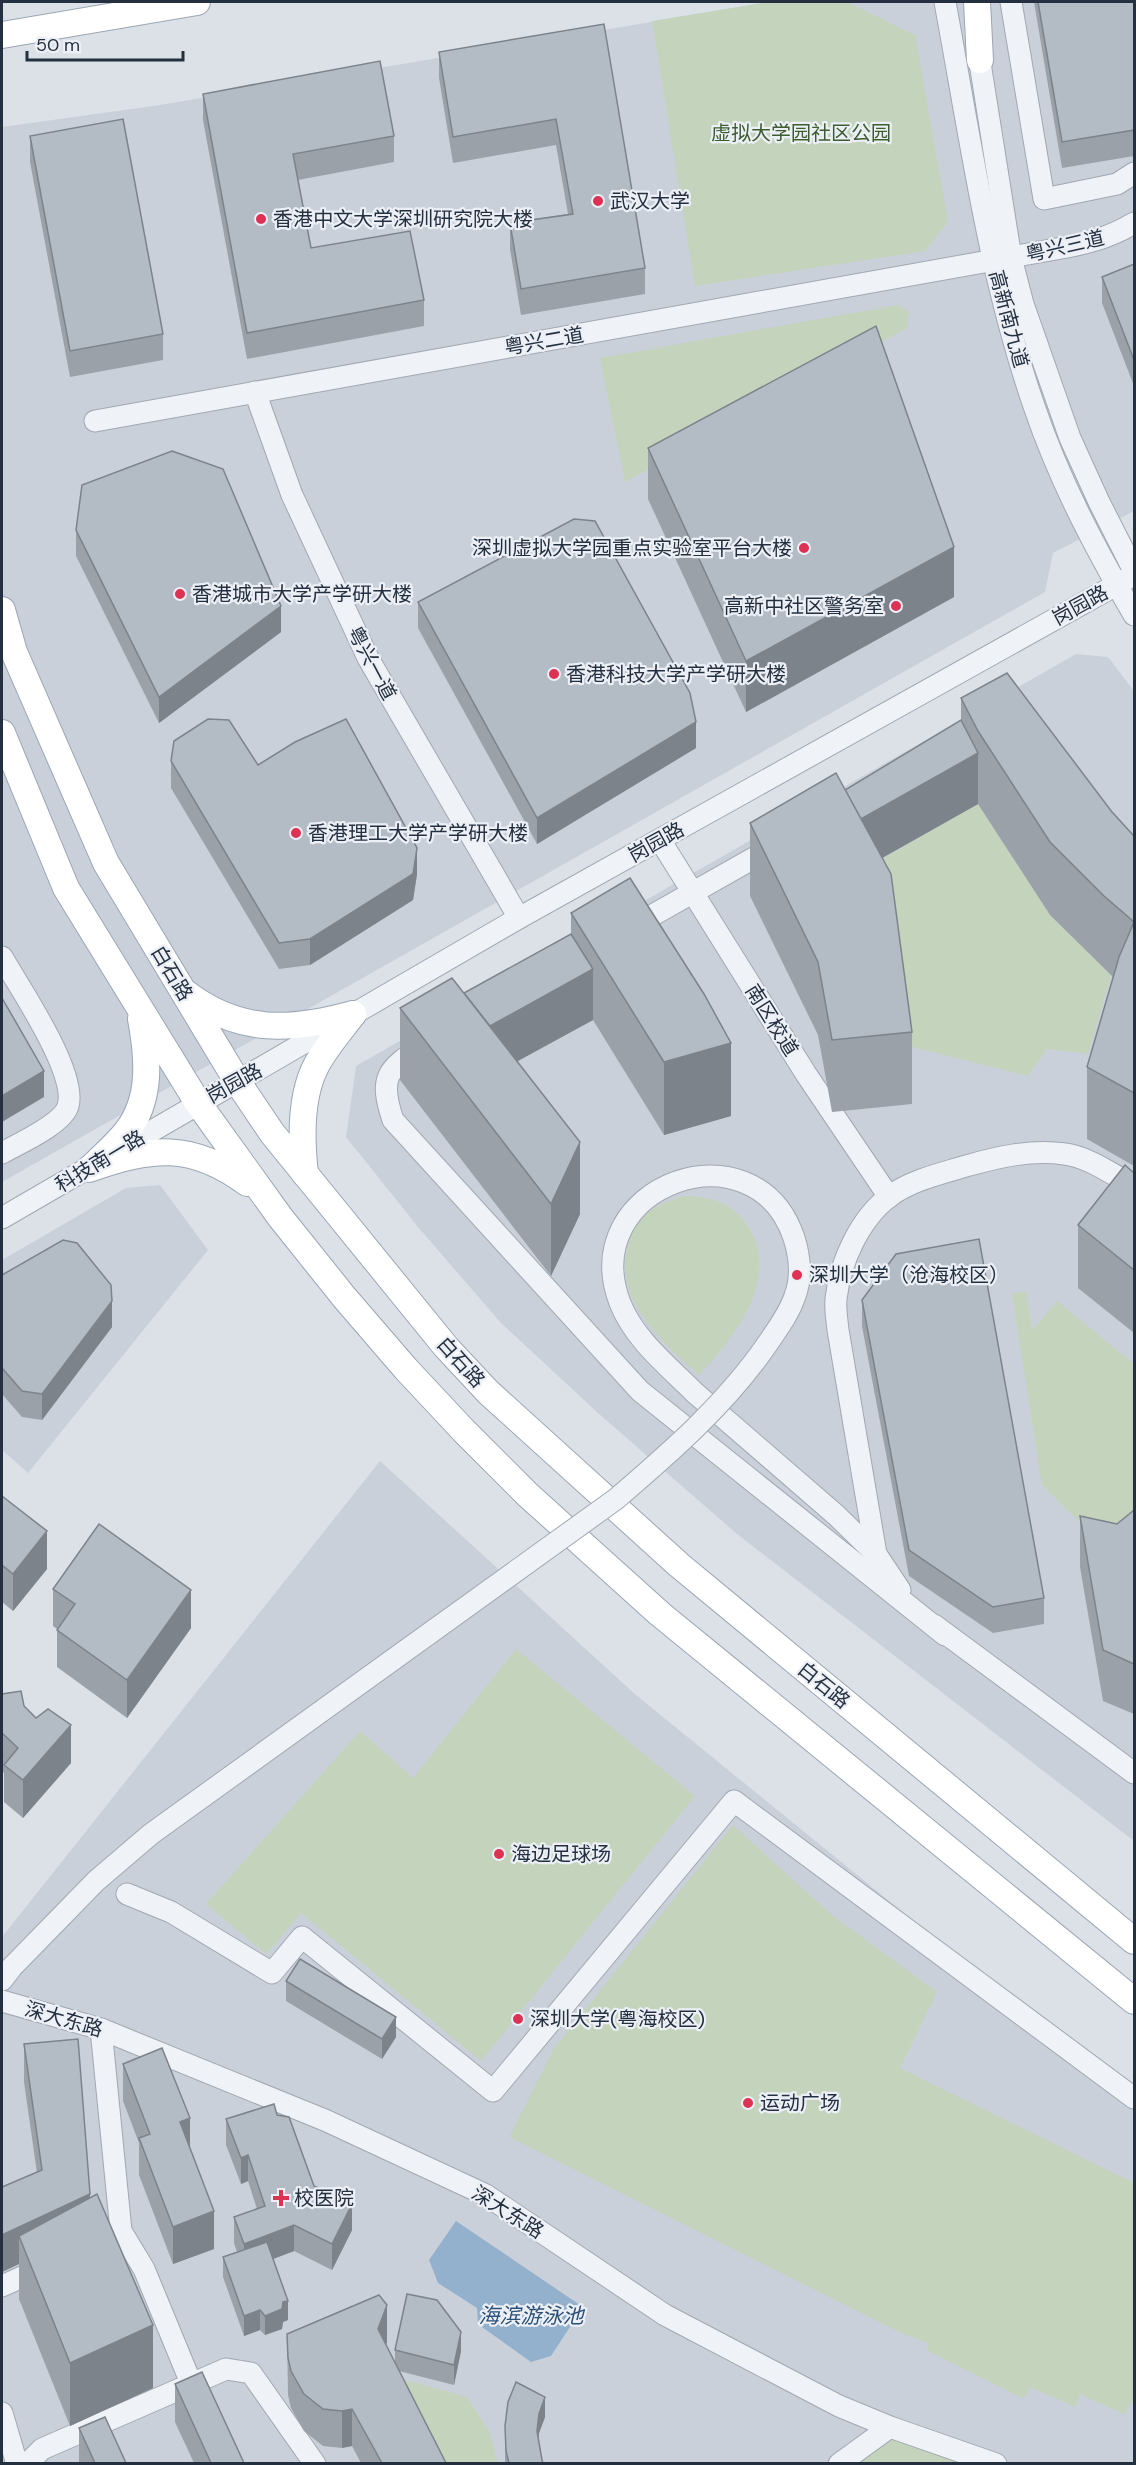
<svg xmlns="http://www.w3.org/2000/svg" width="1136" height="2465" viewBox="0 0 1136 2465" font-family="'DM Sans','Noto Sans SC',sans-serif">
	<style>
		.built { fill: #cad0da }
		.green { fill: #c3d3bc }
		.water { fill: #93b1cd }
		.lines { fill: none; stroke-linecap: round; stroke-linejoin: round }
		.minor-casing { stroke: #a1a8b2; stroke-width: 23 }
		.major-casing { stroke: #9aa6b5; stroke-width: 28 }
		.minor { stroke: #eff2f6; stroke-width: 21 }
		.major { stroke: #fff; stroke-width: 26 }
		.minor-bridge-casing { stroke: #a1a8b2; stroke-width: 23; stroke-linecap: butt }
		.minor-bridge { stroke: #eff2f6; stroke-width: 21 }
		.wall { fill: #9aa1a9 }
		.shaded-wall { fill: #7d838a }
		.building { fill: #b3bbc5; stroke: #7d838a; stroke-width: 1.5 }
		.poi-dot { fill: #dd3253; stroke: #ecf0f6; stroke-width: 2 }
		.labels { text-anchor: middle; stroke-width: 4.5; stroke-linejoin: round; paint-order: stroke }
		.park-label { font-size: 20px; fill: #3b5d30; stroke: #ecf0f6 }
		.poi-label { font-size: 20px; fill: #243040; stroke: #ecf0f6; text-anchor: start }
		.street-label { font-size: 20px; fill: #243040; stroke: #ecf0f6 }
		.water-label { font-size: 21px; font-style: italic; fill: #2a5078; stroke: #ecf0f6 }
	</style>
	<rect width="100%" height="100%" fill="#dce1e8"/>
	<!-- built -->
	<g class="built">
		<polygon points="769,2 1134,2 1134,511 1053,553 1045,592 2,1182 2,127 160,105"/>
		<polygon points="1076,654 1108,657 1134,691 1134,1841 737,1534 598,1413 501,1323 418,1227 346,1137 356,1066"/>
		<polygon points="160,1185 208,1250 28,1473 2,1450 2,1260 126,1188"/>
		<polygon points="380,1461 636,1695 1134,2100 1134,2463 2,2463 2,1937"/>
	</g>
	<!-- green -->
	<g class="green">
		<polygon points="769,2 847,2 915,35 948,222 925,251 695,286 652,21"/>
		<polygon points="897,305 909,312 907,328 625,482 600,358"/>
		<polygon points="978,804 1050,915 1111,975 1088,1054 1047,1049 1028,1076 912,1047 897,944 856,874"/>
		<path d="M 684,1196 C 707,1196 730,1202 745,1222 C 784,1274 736,1336 699,1375 C 660,1341 607,1294 631,1236 C 640,1213 661,1202 684,1196 Z"/>
		<polygon points="1026,1291 1032,1330 1057,1301 1134,1364 1134,1554 1104,1546 1042,1485 1012,1294"/>
		<polygon points="516,1649 695,1796 481,2061 301,1913 266,1954 206,1904 360,1731 413,1778"/>
		<polygon points="733,1825 833,1916 937,1992 900,2068 1134,2183 1134,2399 1124,2414 1080,2394 1075,2407 1030,2387 1024,2399 926,2350 929,2344 895,2330 509,2137 554,2048"/>
		<polygon points="410,2381 467,2397 489,2431 498,2463 430,2463 393,2390"/>
		<polygon points="890,2427 996,2464 839,2464"/>
	</g>
	<!-- water -->
	<polygon class="water" points="456,2221 583,2307 551,2356 531,2362 478,2324 477,2308 438,2283 429,2260"/>
	<g class="lines">
		<!-- minor casing -->
		<g class="minor-casing">
			<g id="minor">
				<path d="M 945,2 C 970,137 989,276 1034,406 C 1059,480 1095,548 1134,615"/>
				<polyline points="1011,2 1044,199 1117,184 1134,173"/>
				<polyline points="977,44 1011,258 1023,304 1070,438 1099,502 1134,571"/>
				<polyline points="255,392 292,495 368,658 519,918"/>
				<path d="M 95,421 L 1056,249 C 1085,244 1109,238 1134,223"/>
				<polyline points="660,840 806,1074 889,1197"/>
				<polyline points="630,928 775,846"/>
				<path d="M 2,957 C 19,987 78,1073 68,1106 C 63,1124 18,1144 2,1153"/>
				<path d="M 423,1047 C 386,1068 379,1079 393,1120 L 640,1391 L 945,1635"/>
				<polyline points="2,1218 519,918 1134,575"/>
				<polyline points="695,1393 836,1515 876,1554"/>
				<path d="M 900,1590 L 876,1554 L 838,1330 C 837,1320 835,1309 836,1299 C 840,1262 860,1218 890,1196 C 912,1180 940,1174 966,1166 C 998,1157 1031,1149 1065,1154 C 1089,1157 1113,1175 1134,1186"/>
				<polyline points="934,1625 1134,1773"/>
				<polyline points="127,1894 171,1912 272,1973 302,1937 493,2091 734,1801 1134,2098"/>
				<polyline points="2,1980 12,1967"/>
				<polyline points="2,2001 101,2029 327,2121 486,2195 665,2315 839,2406 890,2427 996,2464"/>
				<polyline points="101,2029 121,2231 144,2269 191,2383"/>
				<polyline points="2,2286 44,2267"/>
				<polyline points="2,2413 17,2464"/>
				<polyline points="27,2464 42,2449 226,2369 251,2373 315,2464"/>
				<polyline points="839,2464 890,2427"/>
			</g>
		</g>
		<!-- major casing -->
		<g class="major-casing">
			<g id="major">
				<polyline points="977,2 980,60"/>
				<polyline points="2,35 197,2"/>
				<polyline points="2,610 14,652 106,863 237,1081 272,1133 446,1347 488,1392 679,1565 1134,1941"/>
				<polyline points="2,733 66,888 198,1103 280,1217 344,1297 406,1369 464,1431 528,1495 660,1614 1134,2001"/>
				<path d="M 187,994 C 240,1034 291,1031 353,1014"/>
				<path d="M 94,1165 C 105,1154 118,1143 127,1131 C 152,1099 148,1057 141,1019"/>
				<path d="M 89,1169 C 152,1147 191,1142 247,1183"/>
				<path d="M 305,1174 C 301,1139 300,1095 317,1064 C 327,1046 341,1030 353,1014"/>
			</g>
		</g>
		<!-- minor -->
		<use href="#minor" class="minor"/>
		<!-- major -->
		<use href="#major" class="major"/>
		<!-- minor-bridge casing -->
		<g class="minor-bridge-casing">
			<path id="minor-bridge" d="M 12,1967 L 96,1881 L 151,1834 L 616,1499 C 671,1452 727,1403 768,1343 C 778,1328 789,1314 795,1296 C 802,1277 800,1257 794,1238 C 755,1121 575,1185 620,1303 C 634,1339 668,1366 695,1393"/>
		</g>
		<!-- minor-bridge -->
		<use href="#minor-bridge" class="minor-bridge"/>
	</g>
	<!-- wall -->
	<g class="wall">
		<polygon points="1034,2 1134,2 1134,156 1062,168"/>
		<polygon points="604,24 645,268 645,294 521,315 510,249 510,223 568,214 556,145 453,163 439,78 439,52"/>
		<polygon points="203,94 394,136 394,162 298,180 311,248 424,300 424,326 247,359 203,120"/>
		<polygon points="30,136 163,334 163,360 70,377 30,162"/>
		<polygon points="1134,264 1134,386 1102,303 1102,277"/>
		<polygon points="648,448 954,597 746,712 648,499"/>
		<polygon points="76,530 281,632 159,723 76,556"/>
		<polygon points="418,602 696,748 537,844 418,628"/>
		<polygon points="961,698 1112,812 1134,836 1134,1166 1087,1139 1087,1067 1113,977 1050,915 978,804 882,858 912,1032 912,1104 832,1112 818,1035 750,896 750,823 845,790 961,720"/>
		<polygon points="171,761 258,765 417,874 413,900 310,965 279,969 171,788"/>
		<polygon points="571,913 731,1116 664,1135 593,1020 517,1061 580,1214 551,1276 400,1080 400,1008 464,993 571,934"/>
		<polygon points="1134,1173 1134,1333 1078,1288 1078,1225"/>
		<polygon points="2,1275 112,1327 42,1420 22,1417 2,1394"/>
		<polygon points="862,1300 1044,1598 1044,1624 993,1633 909,1576 862,1326"/>
		<polygon points="2,1496 47,1569 13,1611 2,1602"/>
		<polygon points="1134,1510 1134,1714 1103,1701 1080,1567 1080,1516 1117,1524"/>
		<polygon points="53,1589 191,1628 127,1718 57,1667 57,1629 53,1626"/>
		<polygon points="2,1694 24,1706 71,1763 23,1818 4,1802 4,1773 2,1771"/>
		<polygon points="286,1981 396,2037 382,2059 286,2001"/>
		<polygon points="24,2044 90,2198 153,2388 70,2426 19,2299 19,2264 2,2272 37,2173 24,2082"/>
		<polygon points="123,2064 214,2249 173,2264 139,2175 139,2143 123,2101"/>
		<polygon points="277,2115 314,2186 352,2230 332,2270 294,2251 273,2259 288,2320 283,2322 282,2329 265,2335 260,2330 244,2336 223,2277 223,2257 237,2252 234,2243 234,2217 257,2209 248,2181 241,2184 226,2145 226,2119"/>
		<polygon points="287,2334 387,2342 386,2344 395,2363 395,2350 461,2351 454,2385 399,2371 446,2463 361,2463 352,2446 342,2448 323,2446 304,2431 291,2408 288,2395"/>
		<polygon points="175,2384 244,2463 194,2463 175,2422"/>
		<polygon points="545,2417 539,2433 538,2439 542,2460 543,2463 505,2463 505,2426"/>
		<polygon points="79,2428 126,2463 79,2463"/>
	</g>
	<!-- shaded-wall -->
	<g class="shaded-wall">
		<polygon points="954,547 954,597 746,712 746,661"/>
		<polygon points="281,606 281,632 159,723 159,697"/>
		<polygon points="696,722 696,748 537,844 537,818"/>
		<polygon points="978,753 978,804 852,875 852,824"/>
		<polygon points="417,848 417,874 413,900 310,965 310,939"/>
		<polygon points="593,969 593,1020 478,1083 478,1033"/>
		<polygon points="731,1043 731,1116 664,1135 664,1062"/>
		<polygon points="44,1071 44,1097 2,1122 2,1096"/>
		<polygon points="580,1142 580,1214 551,1276 551,1204"/>
		<polygon points="112,1301 112,1327 42,1420 42,1394"/>
		<polygon points="47,1531 47,1569 13,1611 13,1574"/>
		<polygon points="191,1590 191,1628 127,1718 127,1680"/>
		<polygon points="71,1725 71,1763 23,1818 23,1780"/>
		<polygon points="396,2017 396,2037 382,2059 382,2039"/>
		<polygon points="190,2118 190,2156 180,2122"/>
		<polygon points="248,2155 248,2181 241,2184 241,2158"/>
		<polygon points="90,2194 90,2232 19,2236 19,2264 2,2272 2,2235"/>
		<polygon points="352,2204 352,2230 332,2270 332,2244"/>
		<polygon points="214,2211 214,2249 173,2264 173,2227"/>
		<polygon points="294,2225 294,2251 244,2270 244,2244"/>
		<polygon points="288,2301 288,2320 283,2322 282,2329 265,2335 265,2316 283,2302"/>
		<polygon points="387,2305 387,2342 378,2366 378,2329"/>
		<polygon points="260,2310 260,2330 244,2336 244,2316"/>
		<polygon points="153,2325 153,2388 70,2426 70,2363"/>
		<polygon points="461,2332 461,2351 454,2385 454,2365"/>
		<polygon points="545,2397 545,2417 539,2433 537,2451 537,2431 539,2414"/>
		<polygon points="352,2409 352,2446 342,2448 342,2411"/>
	</g>
	<!-- building -->
	<g class="building">
		<polygon points="1038,2 1134,2 1134,130 1062,142"/>
		<polygon points="604,24 645,268 521,289 510,223 573,214 556,119 453,137 439,52"/>
		<polygon points="380,61 394,136 293,154 311,248 410,231 424,300 247,333 203,94"/>
		<polygon points="123,119 163,334 70,351 30,136"/>
		<polygon points="1134,264 1134,360 1102,277"/>
		<polygon points="876,326 954,547 746,661 648,448"/>
		<polygon points="172,451 223,469 281,606 159,697 76,530 82,485"/>
		<polygon points="574,519 595,521 690,693 696,722 537,818 418,602"/>
		<polygon points="1007,673 1112,812 1134,836 1134,1093 1087,1067 1119,957 1134,922 1104,896 1050,842 978,731 961,698"/>
		<polygon points="208,719 229,720 258,765 295,742 346,719 417,848 413,874 310,939 279,943 171,761 174,741"/>
		<polygon points="961,720 978,753 861,819 845,790"/>
		<polygon points="836,773 891,874 912,1032 832,1040 818,962 750,823"/>
		<polygon points="630,878 704,994 731,1043 664,1062 571,913"/>
		<polygon points="571,934 593,969 490,1026 464,993"/>
		<polygon points="452,978 580,1142 551,1204 400,1008"/>
		<polygon points="2,998 44,1071 2,1096"/>
		<polygon points="1125,1165 1134,1173 1134,1270 1078,1225"/>
		<polygon points="979,1239 1044,1598 993,1607 909,1550 862,1300 896,1254"/>
		<polygon points="63,1240 77,1243 111,1285 112,1301 42,1394 22,1391 2,1368 2,1275"/>
		<polygon points="2,1496 47,1531 13,1574 2,1565"/>
		<polygon points="1134,1510 1134,1664 1103,1650 1080,1516 1117,1524"/>
		<polygon points="99,1524 191,1590 127,1680 57,1630 75,1604 53,1589"/>
		<polygon points="21,1691 24,1706 36,1718 48,1709 71,1725 23,1780 4,1765 18,1748 2,1733 2,1694"/>
		<polygon points="300,1959 396,2017 382,2039 286,1981"/>
		<polygon points="78,2039 90,2194 2,2235 2,2187 42,2170 24,2044"/>
		<polygon points="162,2048 190,2118 180,2122 214,2211 173,2227 139,2138 150,2134 123,2064"/>
		<polygon points="274,2104 277,2115 289,2117 314,2186 352,2204 332,2244 294,2225 244,2244 234,2217 265,2206 248,2155 241,2158 226,2119"/>
		<polygon points="97,2194 153,2325 70,2363 19,2236"/>
		<polygon points="267,2242 288,2301 283,2302 282,2309 265,2316 260,2310 244,2316 223,2257"/>
		<polygon points="407,2294 437,2300 461,2332 454,2365 395,2350"/>
		<polygon points="379,2295 387,2305 378,2329 446,2463 382,2463 352,2409 342,2411 323,2409 304,2394 291,2371 288,2358 287,2334"/>
		<polygon points="202,2372 244,2463 211,2463 175,2384"/>
		<polygon points="516,2382 545,2397 539,2414 537,2431 542,2460 543,2463 509,2463 506,2451 505,2426 508,2402"/>
		<polygon points="105,2417 126,2463 95,2463 79,2428"/>
	</g>
	<!-- markers -->
	<g class="poi-dot">
		<circle cx="598" cy="201" r="6"/>
		<circle cx="261" cy="219" r="6"/>
		<circle cx="804" cy="548" r="6"/>
		<circle cx="180" cy="594" r="6"/>
		<circle cx="896" cy="606" r="6"/>
		<circle cx="554" cy="674" r="6"/>
		<circle cx="296" cy="833" r="6"/>
		<circle cx="797" cy="1275" r="6"/>
		<circle cx="499" cy="1854" r="6"/>
		<circle cx="518" cy="2019" r="6"/>
		<circle cx="748" cy="2103" r="6"/>
		<path d="M278 2189h6v6h6v6h-6v6h-6v-6h-6v-6h6z"/>
	</g>
	<g class="labels">
		<!-- park labels -->
		<g class="park-label">
			<text x="801" y="140">虚拟大学园社区公园</text>
		</g>
		<!-- poi labels -->
		<g class="poi-label">
			<text x="610" y="208">武汉大学</text>
			<text x="273" y="226">香港中文大学深圳研究院大楼</text>
			<text x="792" y="555" text-anchor="end">深圳虚拟大学园重点实验室平台大楼</text>
			<text x="192" y="601">香港城市大学产学研大楼</text>
			<text x="884" y="613" text-anchor="end">高新中社区警务室</text>
			<text x="566" y="681">香港科技大学产学研大楼</text>
			<text x="308" y="840">香港理工大学产学研大楼</text>
			<text x="809" y="1282">深圳大学（沧海校区）</text>
			<text x="511" y="1861">海边足球场</text>
			<text x="530" y="2026">深圳大学(粤海校区)</text>
			<text x="760" y="2110">运动广场</text>
			<text x="294" y="2205">校医院</text>
		</g>
		<!-- street labels -->
		<g class="street-label">
			<text transform="translate(1065 246) rotate(-13)" y="7">粤兴三道</text>
			<text transform="translate(1009 319) rotate(75)" y="7">高新南九道</text>
			<text transform="translate(544 341) rotate(-10)" y="7">粤兴二道</text>
			<text transform="translate(1080 605) rotate(-29)" y="7">岗园路</text>
			<text transform="translate(372 663) rotate(62)" y="7">粤兴一道</text>
			<text transform="translate(656 842) rotate(-29)" y="7">岗园路</text>
			<text transform="translate(172 973) rotate(59)" y="7">白石路</text>
			<text transform="translate(772 1020) rotate(58)" y="7">南区校道</text>
			<text transform="translate(234 1083) rotate(-29)" y="7">岗园路</text>
			<text transform="translate(100 1161) rotate(-31)" y="7">科技南一路</text>
			<text transform="translate(461 1362) rotate(48)" y="7">白石路</text>
			<text transform="translate(824 1685) rotate(39)" y="7">白石路</text>
			<text transform="translate(64 2019) rotate(16)" y="7">深大东路</text>
			<text transform="translate(508 2212) rotate(32)" y="7">深大东路</text>
		</g>
		<!-- water labels -->
		<g class="water-label">
			<text x="531" y="2323">海滨游泳池</text>
		</g>
	</g>
	<!-- border -->
	<rect width="1136" height="2465" fill="none" stroke="#243040" stroke-width="6"/>
	<!-- scale -->
	<path d="M27 51v9h156v-9" fill="none" stroke="#243040" stroke-width="3"/>
	<text x="36" y="51" font-size="18" fill="#243040" stroke="#ecf0f6" stroke-width="4.5" paint-order="stroke">50 m</text>
</svg>
